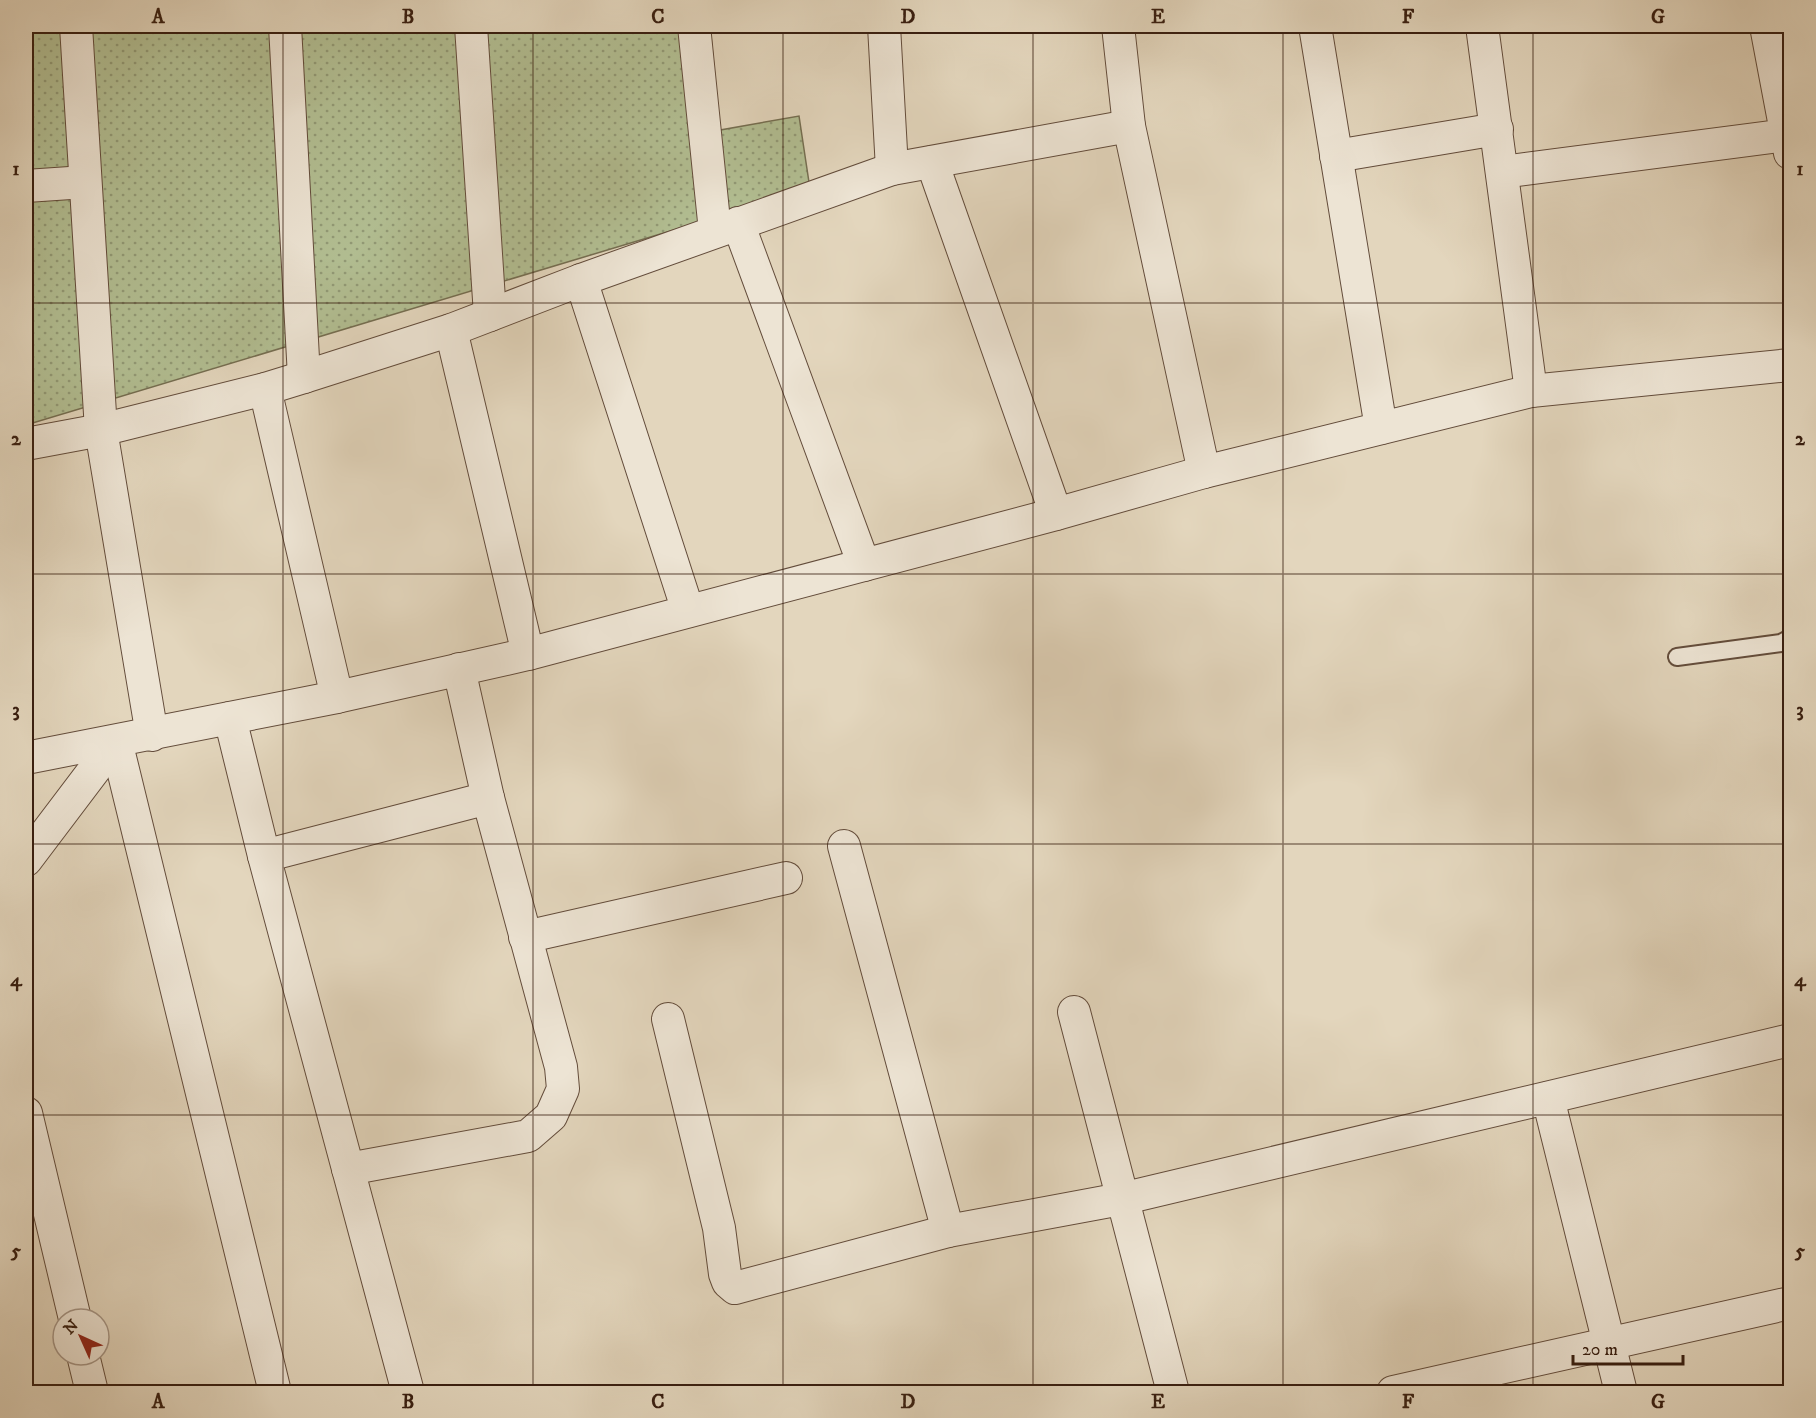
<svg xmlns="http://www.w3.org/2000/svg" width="1816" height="1418" viewBox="0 0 1816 1418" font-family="'IM FELL DW Pica',serif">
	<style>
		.grass { fill: url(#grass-dots); stroke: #756e51; stroke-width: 1.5 }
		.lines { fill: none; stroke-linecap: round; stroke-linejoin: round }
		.service-casing { stroke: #634c3b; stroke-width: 20 }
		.minor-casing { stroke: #634c3b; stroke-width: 34 }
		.service { stroke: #ede4d4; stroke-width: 16 }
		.minor { stroke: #ede4d4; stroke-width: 32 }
		.grid { fill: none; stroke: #381e10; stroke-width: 1.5; stroke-opacity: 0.55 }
		.neatline { fill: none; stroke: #381e10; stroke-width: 2 }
		.grid-label { font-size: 20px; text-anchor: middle; font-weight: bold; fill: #381e10 }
	</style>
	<defs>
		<pattern id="grass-dots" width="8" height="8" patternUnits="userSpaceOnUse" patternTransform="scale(1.5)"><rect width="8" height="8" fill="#b2be92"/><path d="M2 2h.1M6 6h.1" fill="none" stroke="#929a76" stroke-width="1.8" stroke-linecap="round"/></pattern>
	</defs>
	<rect width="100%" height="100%" fill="#e3d6bd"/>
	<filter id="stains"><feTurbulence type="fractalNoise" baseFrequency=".00333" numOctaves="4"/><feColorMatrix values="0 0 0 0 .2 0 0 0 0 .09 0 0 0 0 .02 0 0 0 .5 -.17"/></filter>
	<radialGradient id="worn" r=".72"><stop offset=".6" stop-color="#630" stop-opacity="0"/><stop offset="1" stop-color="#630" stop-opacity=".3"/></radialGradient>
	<!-- grass -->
	<polygon class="grass" points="26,26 710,26 720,130 799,116 810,189 26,425"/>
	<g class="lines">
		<!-- service casing -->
		<g class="service-casing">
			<polyline id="service" points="1677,657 1781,643 1790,638"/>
		</g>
		<!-- minor casing -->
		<g class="minor-casing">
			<g id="minor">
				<polyline points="76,26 101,430 152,735"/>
				<polyline points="285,26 304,377"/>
				<polyline points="471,26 490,315"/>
				<polyline points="694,26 715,231"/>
				<polyline points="884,26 892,169"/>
				<polyline points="1118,26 1129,126 1204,472"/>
				<polyline points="1315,26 1381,428"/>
				<polyline points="1482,26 1531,391"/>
				<polyline points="1766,26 1790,153"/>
				<polyline points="1336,156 1497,129"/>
				<polyline points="932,162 1056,514"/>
				<polyline points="1502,172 1787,135"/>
				<polyline points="26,186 85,182"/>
				<polyline points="738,223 864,565"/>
				<polyline points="581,280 688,611"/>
				<polyline points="451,330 528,654"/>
				<polyline points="265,389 337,697"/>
				<polyline points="26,444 101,430 265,389 304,377 451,330 581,280 892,169 1129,126"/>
				<polyline points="230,718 264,856 408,1392"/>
				<polyline points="116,741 275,1392"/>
				<polyline points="26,758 337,697 528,654 1056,514 1204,472 1531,391 1790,365"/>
				<polyline points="844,846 948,1231"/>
				<polyline points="264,856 488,798"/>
				<polyline points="26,860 116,741"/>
				<polyline points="525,937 786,878"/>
				<polyline points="1074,1012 1173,1392"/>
				<polyline points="668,1019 719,1228 725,1274 728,1282 735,1288 948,1231 1121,1199 1790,1040"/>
				<polyline points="1548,1098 1621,1392"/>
				<polyline points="26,1113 75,1319"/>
				<polyline points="348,1169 528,1136 551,1116 563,1089 561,1067 488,798 459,669"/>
				<polyline points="83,1355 92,1392"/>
				<polyline points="1393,1392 1790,1303"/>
			</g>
		</g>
		<!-- service -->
		<use href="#service" class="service"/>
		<!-- minor -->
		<use href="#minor" class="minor"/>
	</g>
	<!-- grid -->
	<path class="grid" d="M 283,26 L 283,1392M 533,26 L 533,1392M 783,26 L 783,1392M 1033,26 L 1033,1392M 1283,26 L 1283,1392M 1533,26 L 1533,1392M 26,303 L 1790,303M 26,574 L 1790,574M 26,844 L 1790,844M 26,1115 L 1790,1115"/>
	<!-- margin -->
	<rect width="1816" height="1418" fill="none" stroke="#e3d6bd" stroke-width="66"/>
	<!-- north arrow -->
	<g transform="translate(81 1337) rotate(315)"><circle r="28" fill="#ede4d4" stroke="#a59586" stroke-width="1.5"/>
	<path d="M0-4.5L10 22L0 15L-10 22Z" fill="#8f2418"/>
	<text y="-9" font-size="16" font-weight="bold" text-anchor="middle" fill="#381e10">N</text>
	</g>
	<!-- scale -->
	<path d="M1573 1355v9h110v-9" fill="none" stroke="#381e10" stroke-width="3"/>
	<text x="1582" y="1355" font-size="18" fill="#381e10" stroke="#ede4d4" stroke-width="4.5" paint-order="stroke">20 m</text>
	<rect x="33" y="33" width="1750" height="1352" class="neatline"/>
	<g class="grid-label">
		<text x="158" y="23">A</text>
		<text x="408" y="23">B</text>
		<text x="658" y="23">C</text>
		<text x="908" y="23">D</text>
		<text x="1158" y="23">E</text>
		<text x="1408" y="23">F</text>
		<text x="1658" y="23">G</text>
		<text x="16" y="175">1</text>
		<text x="1800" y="175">1</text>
		<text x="16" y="445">2</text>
		<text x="1800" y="445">2</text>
		<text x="16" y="716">3</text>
		<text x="1800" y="716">3</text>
		<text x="16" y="986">4</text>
		<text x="1800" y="986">4</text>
		<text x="16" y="1257">5</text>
		<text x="1800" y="1257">5</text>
		<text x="158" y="1408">A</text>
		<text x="408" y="1408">B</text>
		<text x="658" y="1408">C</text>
		<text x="908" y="1408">D</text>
		<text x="1158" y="1408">E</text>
		<text x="1408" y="1408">F</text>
		<text x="1658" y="1408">G</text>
	</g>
	<rect width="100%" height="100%" filter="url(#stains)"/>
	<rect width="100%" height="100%" fill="url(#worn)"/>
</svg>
